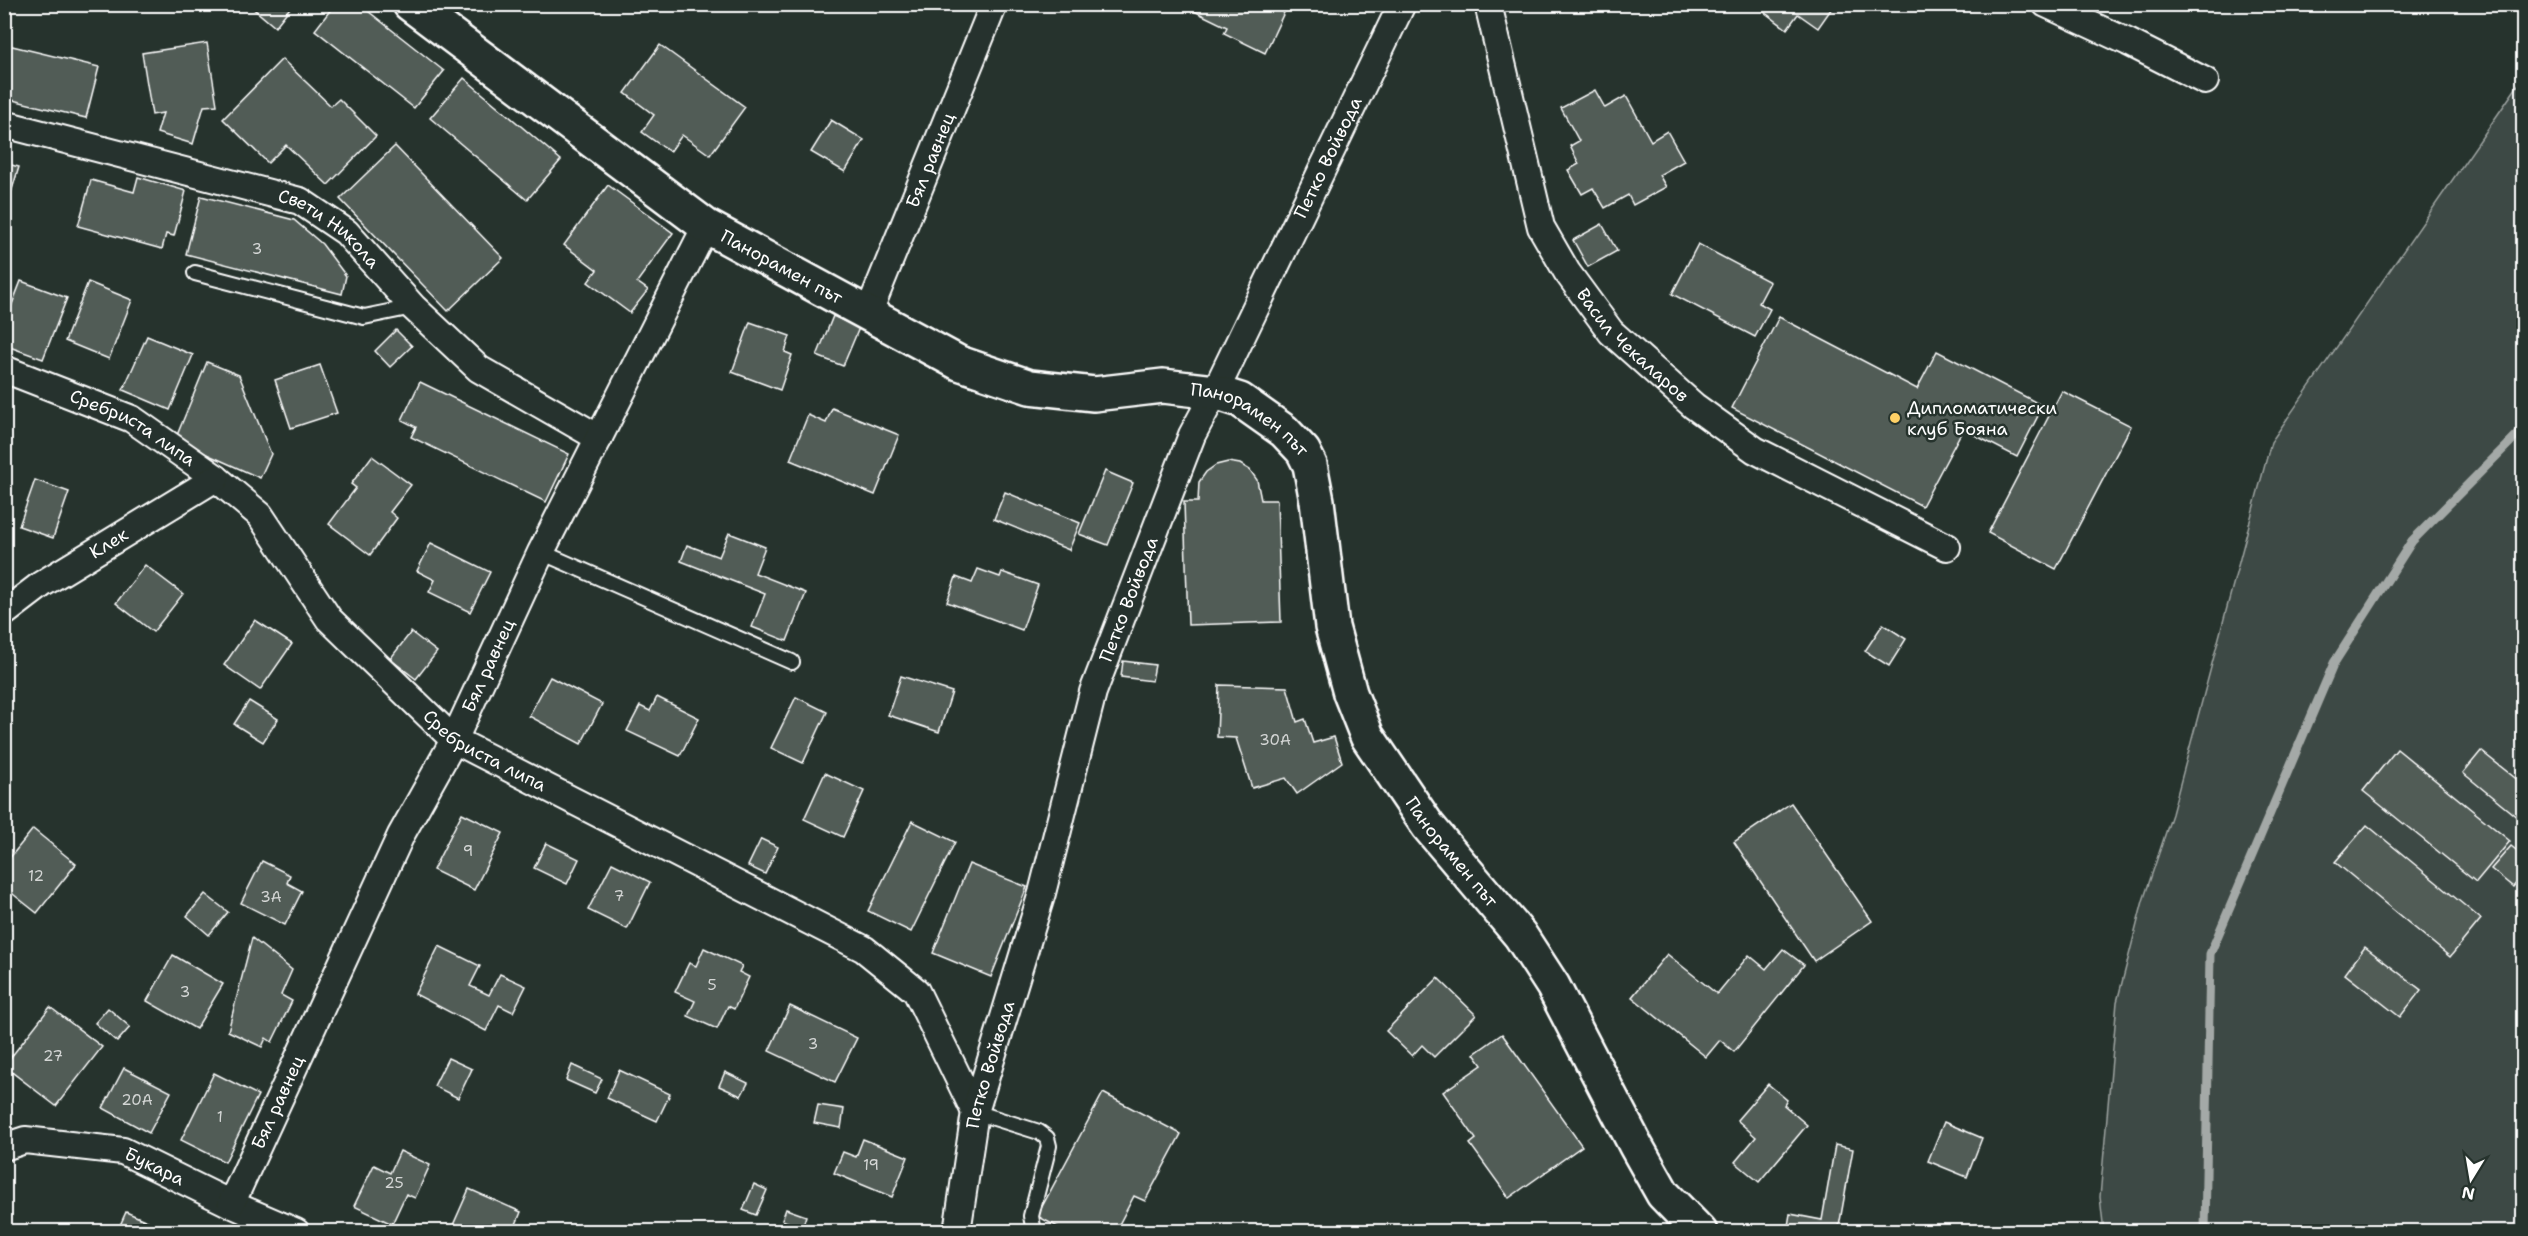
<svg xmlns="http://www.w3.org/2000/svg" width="2528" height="1236" viewBox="0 0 2528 1236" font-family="'Shantell Sans',sans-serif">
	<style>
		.green { fill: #3e4944; stroke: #9ea4a2; stroke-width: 1.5 }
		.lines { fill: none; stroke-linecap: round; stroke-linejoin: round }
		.stream { stroke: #a4a9a7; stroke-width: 9 }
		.building { fill: #515c57; stroke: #fff; stroke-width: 1.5 }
		.lane-casing { stroke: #fff; stroke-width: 18 }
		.street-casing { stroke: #fff; stroke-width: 30 }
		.secondary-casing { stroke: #fff; stroke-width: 38 }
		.lane { stroke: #26332d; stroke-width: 14 }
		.street { stroke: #26332d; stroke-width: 26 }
		.secondary { stroke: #26332d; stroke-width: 33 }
		.poi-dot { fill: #ffd166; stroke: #26332d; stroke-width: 2 }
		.labels { text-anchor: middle; stroke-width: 5; stroke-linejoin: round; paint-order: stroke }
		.number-label { font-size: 15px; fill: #d4d6d5 }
		.street-label { font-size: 18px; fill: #fff; stroke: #26332d }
		.poi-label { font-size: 18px; fill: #fff; stroke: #26332d; text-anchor: start }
	</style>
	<rect width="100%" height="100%" fill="#26332d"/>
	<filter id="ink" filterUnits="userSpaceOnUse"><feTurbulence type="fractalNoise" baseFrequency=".0167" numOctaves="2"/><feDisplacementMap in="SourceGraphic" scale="12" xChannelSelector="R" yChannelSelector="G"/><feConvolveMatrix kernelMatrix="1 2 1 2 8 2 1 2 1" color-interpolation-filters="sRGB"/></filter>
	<g filter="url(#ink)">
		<!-- green -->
		<polygon class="green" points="2523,78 2523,1231 2104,1232 2100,1197 2117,1002 2143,901 2172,814 2271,442"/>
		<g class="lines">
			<!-- stream -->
			<polyline class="stream" points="2205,1232 2210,954 2334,663 2412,541 2524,428"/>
		</g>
		<!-- building -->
		<g class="building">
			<polygon points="248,4 293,4 275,27"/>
			<polygon points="335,4 359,4 444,71 414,108 315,30"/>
			<polygon points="1187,4 1288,4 1265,53 1224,33 1227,27 1186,7"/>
			<polygon points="1761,4 1827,4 1832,8 1818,28 1798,14 1787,29 1764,12 1766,8"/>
			<polygon points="207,43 217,105 204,106 193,144 157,133 163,113 152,115 142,53"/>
			<polygon points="4,44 99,67 86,118 4,98"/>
			<polygon points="660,45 745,107 710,155 682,135 670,152 642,132 654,115 625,93"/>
			<polygon points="282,59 331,106 339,99 376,136 328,185 286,145 268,163 223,119"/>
			<polygon points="464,78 561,160 527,200 430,118"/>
			<polygon points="1595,90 1605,108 1626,96 1651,141 1667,131 1684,161 1659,175 1666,187 1633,205 1628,195 1605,208 1593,188 1582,194 1568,170 1579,164 1570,146 1579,141 1561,108"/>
			<polygon points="831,120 864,140 845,172 811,152"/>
			<polygon points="395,146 503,258 448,311 340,199"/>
			<polygon points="4,163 19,167 6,209 4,209"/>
			<polygon points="138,177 186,191 174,236 166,234 162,249 78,226 91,180 134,192"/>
			<polygon points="608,185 673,233 637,282 648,290 630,313 588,282 597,270 564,245"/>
			<polygon points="201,196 294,220 322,244 346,276 342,294 186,254"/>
			<polygon points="1602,224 1617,251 1588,267 1573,240"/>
			<polygon points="1698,244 1770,282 1759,303 1770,309 1755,337 1672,294"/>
			<polygon points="21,281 67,298 43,359 4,345 4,325"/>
			<polygon points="88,282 132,300 109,359 65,341"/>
			<polygon points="833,316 859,328 843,366 817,356"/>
			<polygon points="1779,317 1917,389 1937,351 2043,406 2017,457 1963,429 1922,506 1732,408"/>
			<polygon points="750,322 790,336 785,352 792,355 780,390 732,372"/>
			<polygon points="396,330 412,346 390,367 375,351"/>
			<polygon points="147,336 193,355 170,410 123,390"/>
			<polygon points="207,362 239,375 271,454 260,478 175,440"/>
			<polygon points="320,365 337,413 291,428 275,380"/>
			<polygon points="420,382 569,454 546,502 411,437 416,427 402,420"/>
			<polygon points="2062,391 2131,426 2056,569 1988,533"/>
			<polygon points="832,408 899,435 875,495 790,460 808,415 826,423"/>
			<polygon points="372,456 411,485 390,512 397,518 370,555 329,524 356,488 351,484"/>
			<polygon points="1228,462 1240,464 1250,470 1257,480 1261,500 1277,500 1281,622 1188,625 1184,502 1198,502 1199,482 1206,472 1216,465"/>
			<polygon points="1105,471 1133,483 1108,545 1079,534"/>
			<polygon points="35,480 69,492 53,538 19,526"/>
			<polygon points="1005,492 1080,523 1069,550 994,519"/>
			<polygon points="729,533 765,547 755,573 806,593 787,641 752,627 765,594 681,561 687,545 719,557"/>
			<polygon points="431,543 490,572 470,612 429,592 435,580 417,571"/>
			<polygon points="145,565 183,594 153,632 116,603"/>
			<polygon points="978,569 1000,577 1002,572 1038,585 1022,630 947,602 956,577 972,583"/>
			<polygon points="255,620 292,644 260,690 224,665"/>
			<polygon points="1883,624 1906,639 1889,666 1865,651"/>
			<polygon points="411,632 437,652 416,679 390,659"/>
			<polygon points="1123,661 1155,665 1152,681 1121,677"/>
			<polygon points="901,676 952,692 939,732 888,715"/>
			<polygon points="550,677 602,704 581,744 529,716"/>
			<polygon points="1219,685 1287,687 1297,722 1305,719 1313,743 1334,737 1342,762 1297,794 1286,778 1252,788 1236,738 1217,737"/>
			<polygon points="657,697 699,718 680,756 627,731 640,706 650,711"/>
			<polygon points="796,697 827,712 803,763 771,748"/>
			<polygon points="249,701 278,719 263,742 234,724"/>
			<polygon points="2397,749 2510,841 2476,882 2363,791"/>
			<polygon points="2481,751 2524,785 2524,823 2463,773"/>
			<polygon points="825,773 864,791 843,837 804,819"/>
			<polygon points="1791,803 1872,921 1814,961 1734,842"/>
			<polygon points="462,813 503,833 474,890 433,870"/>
			<polygon points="912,821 955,842 911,932 868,911"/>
			<polygon points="2367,825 2481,919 2450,957 2335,862"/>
			<polygon points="33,829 76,864 37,913 4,887 4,865"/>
			<polygon points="761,839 778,847 765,874 748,866"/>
			<polygon points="546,843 579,859 567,884 534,868"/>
			<polygon points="2511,846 2524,856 2524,874 2513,887 2491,869"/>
			<polygon points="262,861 290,875 287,883 302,891 285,925 241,903"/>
			<polygon points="612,863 650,882 627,929 588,910"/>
			<polygon points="969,864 1027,887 991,977 933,953"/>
			<polygon points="205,894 228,912 209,935 187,916"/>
			<polygon points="252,938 292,970 281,995 292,1001 272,1042 266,1038 262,1047 228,1031"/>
			<polygon points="439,946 480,966 470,986 489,995 500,974 526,986 513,1012 499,1005 486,1031 415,994"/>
			<polygon points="2365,947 2421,990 2400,1017 2345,974"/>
			<polygon points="704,948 742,966 739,972 749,977 734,1009 728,1006 717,1029 688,1016 695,1001 675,992 689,963 696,966"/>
			<polygon points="1783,949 1804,965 1734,1052 1720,1040 1706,1057 1632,997 1667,954 1717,994 1749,955 1766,969"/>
			<polygon points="173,955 223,984 196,1029 147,1001"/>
			<polygon points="1438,978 1476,1015 1434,1057 1422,1045 1412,1056 1386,1031"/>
			<polygon points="790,1006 857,1038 835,1082 769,1051"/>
			<polygon points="50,1007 102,1047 56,1106 4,1066"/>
			<polygon points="108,1008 130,1027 117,1042 95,1023"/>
			<polygon points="1502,1034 1582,1146 1509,1198 1470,1144 1476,1139 1443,1092 1482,1065 1474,1054"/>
			<polygon points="448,1058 472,1069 458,1098 434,1086"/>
			<polygon points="572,1065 602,1079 595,1093 566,1080"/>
			<polygon points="124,1068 171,1092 149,1133 103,1108"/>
			<polygon points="619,1070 670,1094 657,1121 607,1098"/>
			<polygon points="725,1072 748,1083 741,1096 719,1086"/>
			<polygon points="214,1073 258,1095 225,1162 181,1140"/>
			<polygon points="1768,1084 1787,1100 1784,1105 1807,1125 1759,1182 1735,1162 1756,1137 1737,1120"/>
			<polygon points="1103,1093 1181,1134 1145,1201 1134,1196 1115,1232 1067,1232 1037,1216"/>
			<polygon points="818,1105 844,1109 841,1128 814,1123"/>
			<polygon points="1944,1122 1982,1138 1967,1177 1928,1161"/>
			<polygon points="863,1139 908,1157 892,1197 834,1173 843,1152 856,1157"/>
			<polygon points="1835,1145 1853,1149 1838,1232 1787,1232 1790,1214 1822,1220"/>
			<polygon points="400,1151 430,1165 415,1198 406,1194 392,1224 354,1206 374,1165 390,1173"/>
			<polygon points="754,1184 767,1190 756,1215 743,1210"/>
			<polygon points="469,1189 521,1212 513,1232 450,1232"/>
			<polygon points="786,1209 806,1216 802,1228 782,1220"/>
			<polygon points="126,1212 168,1230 167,1232 117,1232"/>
		</g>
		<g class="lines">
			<!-- lane casing -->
			<g class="lane-casing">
				<g id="lane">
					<polyline points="195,273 364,317 413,307"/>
					<polyline points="541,552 792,662"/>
					<polyline points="975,1112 1039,1132 1047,1138 1049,1146 1031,1216 1034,1232"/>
				</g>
			</g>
			<!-- street casing -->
			<g class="street-casing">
				<g id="street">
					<path id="s1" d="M 1488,4 L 1541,227 L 1567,272 L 1611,332 L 1694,406 L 1755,450 L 1947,547"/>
					<polyline points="2046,4 2128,42 2205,81"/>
					<path id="s2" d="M 4,124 L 300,201 L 346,232 L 413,307 L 479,369 L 599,438"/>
					<path id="s3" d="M 868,314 L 994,4"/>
					<path id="s4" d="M 4,369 L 132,419 L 216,478 L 260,515 L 329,619 L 454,740 L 864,949 L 916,991 L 975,1112"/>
					<path id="s5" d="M 4,613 L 42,584 L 216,478"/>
					<path id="s6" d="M 4,1147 L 25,1140 L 123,1151 L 231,1204 L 296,1232"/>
					<path id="s7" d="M 231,1204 L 401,835 L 454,740 L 541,552 L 706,226"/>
					<path id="s8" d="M 957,1232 L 975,1112 L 1042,893 L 1093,692 L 1192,435 L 1215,392 L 1402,4"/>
				</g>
			</g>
			<!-- secondary casing -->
			<g class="secondary-casing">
				<g id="secondary">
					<path id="s9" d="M 410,4 L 706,226 L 959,363 L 1030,387 L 1094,394 L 1163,386 L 1215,392 L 1240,400 L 1284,431 L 1303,451 L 1310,465 L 1317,501 L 1332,627 L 1350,693 L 1367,736 L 1428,826 L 1520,935 L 1553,986 L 1636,1146 L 1663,1194 L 1700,1232"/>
				</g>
			</g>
			<!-- lane -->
			<use href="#lane" class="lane"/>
			<!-- street -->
			<use href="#street" class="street"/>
			<!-- secondary -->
			<use href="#secondary" class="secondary"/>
		</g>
	</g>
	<!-- markers -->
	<circle class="poi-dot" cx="1895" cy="418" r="6"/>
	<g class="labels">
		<!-- number labels -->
		<g class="number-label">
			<text x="257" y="254">3</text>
			<text x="1275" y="745">30А</text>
			<text x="468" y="856">9</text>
			<text x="36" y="881">12</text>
			<text x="619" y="901">7</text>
			<text x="271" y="902">3А</text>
			<text x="712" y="990">5</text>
			<text x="185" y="997">3</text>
			<text x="813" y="1049">3</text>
			<text x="53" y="1061">27</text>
			<text x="137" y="1105">20А</text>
			<text x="220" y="1122">1</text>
			<text x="871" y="1170">19</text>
			<text x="394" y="1188">25</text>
		</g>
		<!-- street labels -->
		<g class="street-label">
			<text dy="6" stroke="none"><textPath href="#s8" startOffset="1142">Петко Войвода</textPath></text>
			<text dy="6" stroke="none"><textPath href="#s3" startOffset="166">Бял равнец</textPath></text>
			<text dy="6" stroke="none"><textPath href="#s2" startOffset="345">Свети Никола</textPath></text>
			<text dy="6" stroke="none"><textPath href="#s9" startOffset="456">Панорамен път</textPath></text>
			<text dy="6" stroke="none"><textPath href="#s1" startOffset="380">Васил Чекаларов</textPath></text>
			<text dy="6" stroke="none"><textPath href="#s9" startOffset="962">Панорамен път</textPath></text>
			<text dy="6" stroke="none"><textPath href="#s4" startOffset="142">Сребриста липа</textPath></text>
			<text dy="6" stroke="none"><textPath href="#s5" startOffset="126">Клек</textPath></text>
			<text dy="6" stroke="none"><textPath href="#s8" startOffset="657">Петко Войвода</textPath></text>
			<text dy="6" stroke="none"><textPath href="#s7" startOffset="597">Бял равнец</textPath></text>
			<text dy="6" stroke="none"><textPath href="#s4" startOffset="628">Сребриста липа</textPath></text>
			<text dy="6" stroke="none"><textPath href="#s9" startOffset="1464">Панорамен път</textPath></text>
			<text dy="6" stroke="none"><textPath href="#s8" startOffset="171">Петко Войвода</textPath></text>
			<text dy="6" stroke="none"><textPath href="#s7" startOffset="112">Бял равнец</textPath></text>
			<text dy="6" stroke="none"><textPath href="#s6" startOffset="156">Букара</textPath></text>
		</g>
		<!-- poi labels -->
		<g class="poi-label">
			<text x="1907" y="414">Дипломатически<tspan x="1907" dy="21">клуб Бояна</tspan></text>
		</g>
	</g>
	<!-- margin -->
	<rect width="2528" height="1236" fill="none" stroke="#26332d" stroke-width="24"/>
	<rect x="12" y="12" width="2504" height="1212" fill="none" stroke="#fff" stroke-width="2" filter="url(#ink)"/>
	<!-- north arrow -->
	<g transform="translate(2471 1179) rotate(191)" stroke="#26332d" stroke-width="4.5" paint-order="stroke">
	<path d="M0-4.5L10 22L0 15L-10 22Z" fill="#ffffff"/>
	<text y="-9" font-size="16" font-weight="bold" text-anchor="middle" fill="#ffffff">N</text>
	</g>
</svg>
